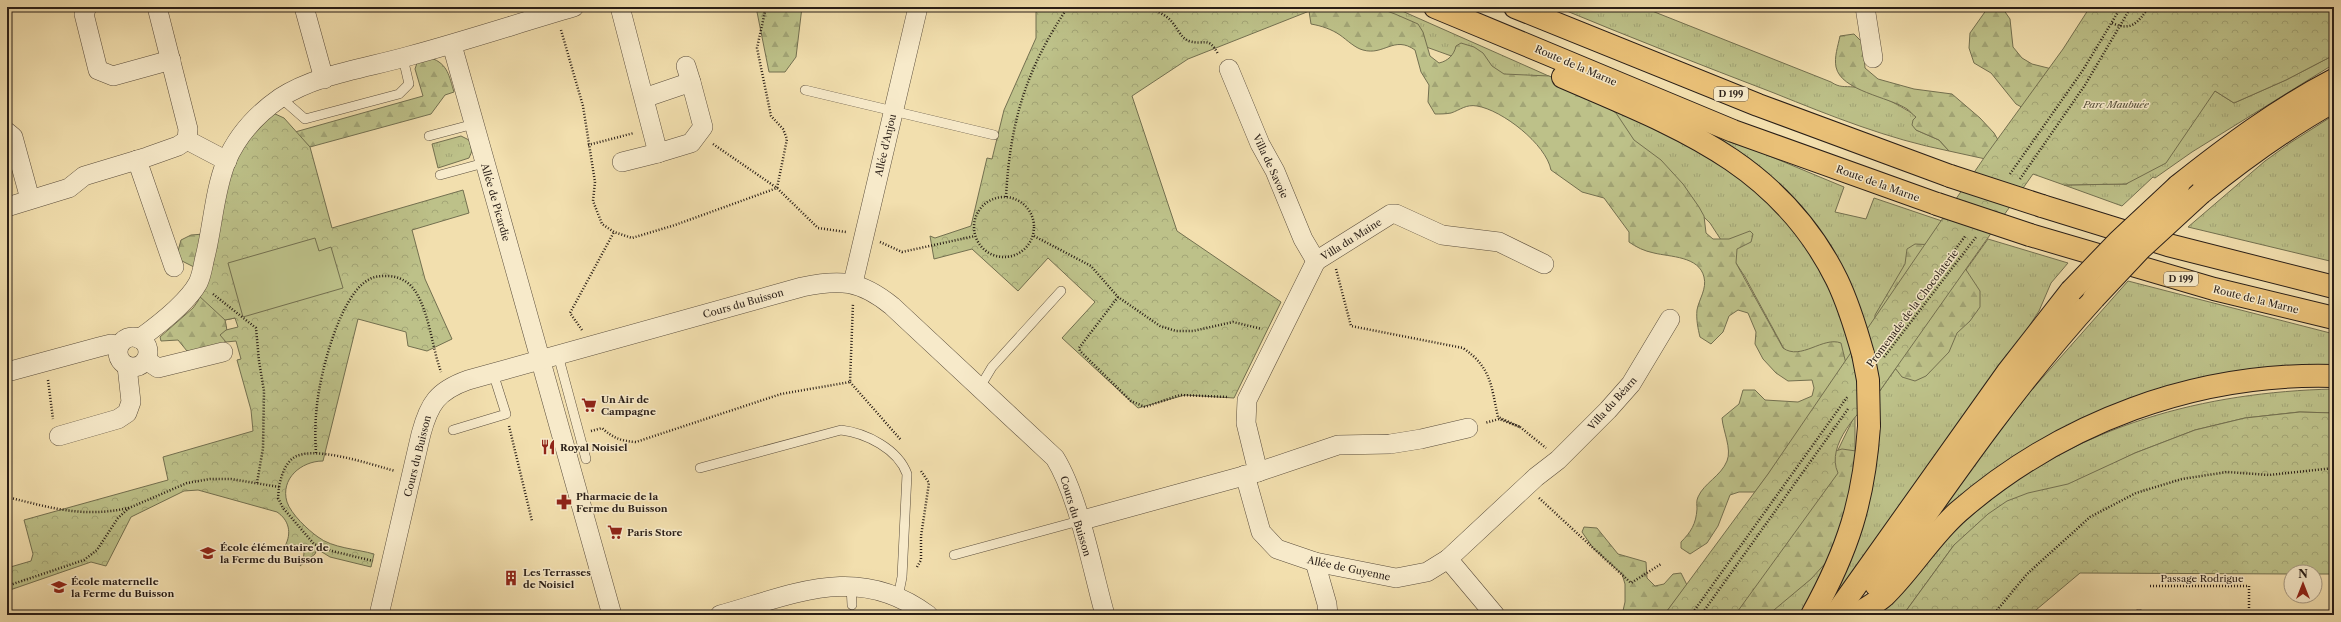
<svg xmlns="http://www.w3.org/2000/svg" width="2341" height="622" viewBox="0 0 2341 622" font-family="'Libre Caslon Text',serif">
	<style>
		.grass { fill: url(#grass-tufts); stroke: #737050 }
		.forest { fill: url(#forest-firs); stroke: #737050 }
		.park { fill: url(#park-crowns); stroke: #737050 }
		.pitch { fill: #bdc189; stroke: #737050 }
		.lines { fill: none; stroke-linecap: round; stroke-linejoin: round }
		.lane-casing { stroke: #5b4e3d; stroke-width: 10 }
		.street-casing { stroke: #5b4e3d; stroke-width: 20 }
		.highway-casing { stroke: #291e17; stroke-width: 24 }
		.path { stroke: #291e17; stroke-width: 2.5; stroke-dasharray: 1 2; stroke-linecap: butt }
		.lane { stroke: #f7eaca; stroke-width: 9 }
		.street { stroke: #f7eaca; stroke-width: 19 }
		.highway { stroke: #e9c077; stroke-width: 22 }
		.highway-bridge-casing { stroke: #291e17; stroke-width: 24; stroke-linecap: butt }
		.highway-bridge { stroke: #e9c077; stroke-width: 22 }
		.labels { text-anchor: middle; stroke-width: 3; stroke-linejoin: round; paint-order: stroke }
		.shield { fill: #f7eaca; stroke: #675b4d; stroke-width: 1 }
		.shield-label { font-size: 9px; font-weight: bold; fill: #291e17 }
		.street-label { font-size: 10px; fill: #291e17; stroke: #f7eaca }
		.park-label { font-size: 10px; font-style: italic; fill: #554f39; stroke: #f7eaca }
		.poi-label { font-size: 10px; font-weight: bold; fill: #291e17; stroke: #f7eaca; text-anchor: start }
	</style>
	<defs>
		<pattern id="grass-tufts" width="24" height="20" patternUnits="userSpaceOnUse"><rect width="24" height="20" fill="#bdc189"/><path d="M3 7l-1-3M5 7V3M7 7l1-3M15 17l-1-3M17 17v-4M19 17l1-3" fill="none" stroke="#a2a576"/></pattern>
		<pattern id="forest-firs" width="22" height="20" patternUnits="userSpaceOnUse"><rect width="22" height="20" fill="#bdc189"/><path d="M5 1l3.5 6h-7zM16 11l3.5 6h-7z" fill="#a2a576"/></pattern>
		<pattern id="park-crowns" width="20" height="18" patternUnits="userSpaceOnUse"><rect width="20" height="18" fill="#bdc189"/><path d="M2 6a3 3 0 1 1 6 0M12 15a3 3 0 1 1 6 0" fill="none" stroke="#a2a576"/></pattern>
	</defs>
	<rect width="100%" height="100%" fill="#f2dfae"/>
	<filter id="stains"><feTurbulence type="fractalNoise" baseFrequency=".005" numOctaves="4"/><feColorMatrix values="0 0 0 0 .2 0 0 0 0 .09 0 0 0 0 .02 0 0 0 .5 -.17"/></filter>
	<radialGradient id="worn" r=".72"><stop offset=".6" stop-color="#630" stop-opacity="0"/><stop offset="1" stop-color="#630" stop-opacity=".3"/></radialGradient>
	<!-- grass -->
	<g class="grass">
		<polygon points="1315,7 1393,7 1587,93 1712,155 1769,201 1808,249 1830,286 1853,351 1830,383 1790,360 1745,277 1710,223 1668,182 1468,62"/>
		<path d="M 1557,7 L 1642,7 L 1831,82 C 1840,88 1844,86 1854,87 C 1869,89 1906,108 1917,117 L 1916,130 L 1939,140 L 1949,151 C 1888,139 1831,116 1774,93 C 1701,65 1629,37 1557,7 Z"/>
		<polygon points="2334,55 2334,64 2192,152 2155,178 2153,177 2122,206 2064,185 2127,184 2215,91 2234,103 2286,80"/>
		<polygon points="2334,115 2334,262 2188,227 2265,161 2290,143"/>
		<polygon points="1690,123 1844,187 1835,212 1866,219 1874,198 1942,221 1867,331 1835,256"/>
		<polygon points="461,136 469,140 472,151 469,158 438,168 432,144"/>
		<polygon points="1988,239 2068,263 2051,283 2039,311 1973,411 1833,607 1830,603 1858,536 1874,478 1878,451 1879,392"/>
		<polygon points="2128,281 2334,334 2334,369 2152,396 1923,538 1937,513 2029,393"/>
		<path d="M 2334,389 L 2334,413 L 2299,412 L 2245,418 L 2195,430 L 2135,453 L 1954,545 L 1903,615 L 1880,615 C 1910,578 1941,542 1977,511 C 2077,425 2205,392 2334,389 Z"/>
		<polygon points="1855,415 1855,466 1831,557 1803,611 1800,615 1735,615 1837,452"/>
	</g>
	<!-- forest -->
	<g class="forest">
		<polygon points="756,7 802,7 796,57 785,72 769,72"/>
		<path d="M 1304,7 L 1376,7 L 1395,14 L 1418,24 L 1423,32 L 1430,56 L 1439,63 C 1448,61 1454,55 1456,46 L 1461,43 L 1474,47 L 1483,53 L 1492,66 L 1504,74 L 1549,76 L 1587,93 L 1616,113 L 1634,140 L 1661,160 L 1683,184 L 1699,207 L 1704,216 L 1706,233 L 1713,239 L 1729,239 L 1750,231 L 1753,234 L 1751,242 L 1737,249 L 1736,263 L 1783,348 C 1801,361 1823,336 1841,343 L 1847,368 L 1755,492 L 1739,492 L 1730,495 L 1718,526 L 1707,543 L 1690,554 L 1681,548 L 1681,542 C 1691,532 1696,524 1697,509 C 1697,506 1696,501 1698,497 C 1704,483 1721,476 1727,461 C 1732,449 1723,431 1722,418 L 1739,404 L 1743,390 L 1755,390 L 1765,400 L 1798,402 L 1812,396 L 1814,388 L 1812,380 L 1788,381 L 1776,373 L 1763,359 L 1755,344 L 1756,332 L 1748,313 L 1738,310 L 1729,316 L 1723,332 L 1711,344 L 1700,337 C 1698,329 1696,319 1697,310 C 1699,299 1707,289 1704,277 C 1699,256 1670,257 1654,253 C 1644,251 1636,247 1629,242 L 1629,232 L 1604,198 L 1582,192 L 1551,170 C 1546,144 1502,110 1477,106 C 1466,104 1460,110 1451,113 C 1446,114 1440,114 1435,114 L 1428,102 L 1429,85 L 1421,72 L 1415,50 C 1394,35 1384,56 1363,50 C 1355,48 1347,40 1340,35 C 1331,29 1322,26 1311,24 L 1309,11 Z"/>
		<polygon points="1987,9 2003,9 2010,19 2013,47 2022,58 2032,64 2056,70 2034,114 2016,104 1991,73 1974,63 1969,48 1970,33"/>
		<path d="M 1854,34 L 1863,43 L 1865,68 L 1878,79 L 1914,89 L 1952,94 L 1980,118 L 1994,133 L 2001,145 L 1990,160 L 1949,151 L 1939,140 L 1916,130 L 1912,125 L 1913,120 L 1916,117 C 1913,115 1910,111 1907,109 C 1889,97 1841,91 1836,67 C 1834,57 1838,46 1840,36 Z"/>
		<path d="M 431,58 C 448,64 449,76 454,92 L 445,95 L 431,114 L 310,147 L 295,132 L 423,96 L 415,69 L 417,63 Z"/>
		<path d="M 204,234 L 235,318 L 225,320 C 234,353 210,349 187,351 L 178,340 L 161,341 L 160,337 L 193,308 L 198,301 L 205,282 L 196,268 L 180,260 L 178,251 L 181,240 L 191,235 Z"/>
		<polygon points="1915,244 1936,245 1957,256 1980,291 1980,307 1970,321 1957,333 1949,352 1926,376 1915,381 1902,377 1892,364 1874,331 1875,315 1905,264 1907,249"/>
		<polygon points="1842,449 1856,451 1854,487 1831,557 1811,579 1768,615 1711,615 1832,452"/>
		<polygon points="1584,527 1597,528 1618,554 1646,562 1647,578 1655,586 1664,584 1673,574 1681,573 1687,585 1664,615 1622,615 1625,602 1625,584 1622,574 1593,548 1582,532"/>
	</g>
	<!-- park -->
	<g class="park">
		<polygon points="1036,7 1317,8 1188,59 1132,96 1177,231 1281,302 1234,398 1185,395 1138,408 1062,338 1095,302 1048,258 1018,291 972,249 934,259 930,236 935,238 971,226 987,158 992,159 1004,110 1036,38"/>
		<path d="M 2090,7 L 2334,7 L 2334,55 L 2286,80 L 2234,103 L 2215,91 L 2166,163 L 2126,184 L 2064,185 L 2033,174 L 1879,392 C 1860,410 1825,445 1838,473 L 1735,615 L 1664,615 L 1768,474 L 1986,155 L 2063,49 Z"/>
		<path d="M 273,113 L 284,118 L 310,147 L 332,228 L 463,190 L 469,213 L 412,230 L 425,279 L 452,339 L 427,351 L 408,346 L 406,332 L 358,319 L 323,461 C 301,461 280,479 287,502 C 291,514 308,530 318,537 C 332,548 357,549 374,554 L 371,567 L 330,557 L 317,549 L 315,554 L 300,566 L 303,561 L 304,553 L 296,545 L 285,546 C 292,533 289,520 277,512 L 198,490 L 184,491 L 131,517 L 106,566 L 91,562 L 7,591 L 7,568 L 31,561 L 33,554 L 24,520 L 168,480 L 163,457 L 253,431 L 251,410 L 237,360 L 241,359 L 236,341 L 226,342 L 220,335 L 226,330 L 238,327 L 235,318 L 225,320 L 198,295 L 223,192 L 243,146 Z"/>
		<polygon points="2300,412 2334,413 2334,574 2315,574 2315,572 2291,572 2291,574 2080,573 2030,615 1903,615 1954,545 1988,514 2007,501 2028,493 2068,484 2135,453 2195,430 2245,418"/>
	</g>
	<!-- pitch -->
	<polygon class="pitch" points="315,238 319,251 331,247 343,288 243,317 228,263"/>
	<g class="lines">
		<!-- lane casing -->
		<g class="lane-casing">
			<g id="lane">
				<polyline points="805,90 994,135"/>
				<polyline points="281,98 305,119 399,94 409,84 403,58"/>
				<polyline points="429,136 474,124"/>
				<polyline points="440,175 484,163"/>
				<polyline points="558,355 586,459"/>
				<polyline points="980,387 992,367 1061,291"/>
				<polyline points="453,430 506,414 493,373"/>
				<path d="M 700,468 L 841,430 C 866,433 898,449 907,474 L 902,577 L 898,597"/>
				<polyline points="954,555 1079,521"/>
				<polyline points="851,586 852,605"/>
				<polyline points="2138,615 2139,614"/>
			</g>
		</g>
		<!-- street casing -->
		<g class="street-casing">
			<g id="street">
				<polyline points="87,7 84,14 98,70 113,76 171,60"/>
				<polyline points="157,7 188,129 187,140"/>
				<polyline points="304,7 324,79"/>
				<polyline points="620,7 658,153 691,143 703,127 691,82 644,98"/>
				<polyline points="1865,7 1873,58"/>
				<path d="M 452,45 C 505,235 560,424 612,615"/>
				<polyline points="686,66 691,82"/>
				<polyline points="1229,69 1260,144 1275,171 1303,239 1316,261"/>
				<polyline points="7,132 13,137 30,199"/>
				<polyline points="187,140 227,161"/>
				<polyline points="137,160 174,267"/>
				<polyline points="622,162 658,153"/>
				<polyline points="7,207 69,188 84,176 147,157 178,146 187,140"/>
				<polyline points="1316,261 1391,214 1396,214 1442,235 1499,242 1544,264"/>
				<polyline points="853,283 918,7"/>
				<circle cx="133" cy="352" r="15"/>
				<path d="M 139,339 C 157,326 187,303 198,283 C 202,275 203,265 205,257 C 213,226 214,192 226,162 C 237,136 257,114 280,98 C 317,74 367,68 409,56 C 465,41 519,23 574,7"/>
				<polyline points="146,360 158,368 223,352"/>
				<polyline points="7,372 99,347 111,344 119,346"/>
				<polyline points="59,436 118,419 127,413 131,402 127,366"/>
				<polyline points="1258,472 1246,423 1247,400 1316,261"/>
				<polyline points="1245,475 1261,532 1277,549 1315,562 1396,578 1427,572 1448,559 1536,477 1558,460 1608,410 1631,384 1670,319"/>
				<polyline points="1079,521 1258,472 1338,445 1390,444 1421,439 1468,428"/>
				<polyline points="1448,559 1495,615"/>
				<polyline points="1315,562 1327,604 1328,615"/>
				<path d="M 379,615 L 421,434 C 429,404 437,391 468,380 L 802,287 C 840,279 860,280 892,306 L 1055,458 C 1079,497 1092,569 1105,615"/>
				<path d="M 720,615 C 795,594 858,563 928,615"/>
			</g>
		</g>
		<!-- highway casing -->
		<g class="highway-casing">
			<g id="highway">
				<polyline points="1435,7 1733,131 1937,204"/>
				<polyline points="1515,7 1758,105 1950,176"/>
				<path d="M 1563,77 C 1676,126 1779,162 1837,280 C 1848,303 1856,329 1863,354"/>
				<path d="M 2178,186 C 2227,147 2278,109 2334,80"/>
				<path d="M 2201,193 C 2243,159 2287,127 2334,101"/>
				<polyline points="2042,206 2168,245 2334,287"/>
				<polyline points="2030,235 2214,289 2334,318"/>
				<path d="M 1876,585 C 1945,487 2014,386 2094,298"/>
				<path d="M 1812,615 C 1848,550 1864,500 1869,426"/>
				<polyline points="1835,615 2007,373 2071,291"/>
				<path d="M 1856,615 C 1865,609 1876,603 1884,596 C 1911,570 1930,537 1958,512 C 2062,422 2196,372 2334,376"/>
			</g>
		</g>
		<!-- path -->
		<g class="path">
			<path d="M 1148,7 C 1154,10 1162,13 1168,18 C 1176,24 1180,38 1189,41 C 1204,46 1208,35 1218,54"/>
			<path d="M 2112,23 C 2132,32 2138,22 2149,7"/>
			<polyline points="561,30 583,106 595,182 593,201 602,224 614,232 632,238 675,225 777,188 787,139 783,129 771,116 757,48 766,7"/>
			<polyline points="713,144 777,188 818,228 846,232"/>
			<polyline points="588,145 634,133"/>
			<polyline points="2010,174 2083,70 2121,7"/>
			<polyline points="2020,179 2085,85 2131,7"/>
			<circle cx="1004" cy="227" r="30"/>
			<path d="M 1006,197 C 1010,122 1026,69 1068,7"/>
			<polyline points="1034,236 1091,266 1118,297 1160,326 1176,331 1193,331 1233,322 1262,329"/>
			<polyline points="880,242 902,252 975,236"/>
			<path d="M 1336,269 L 1351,326 L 1463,348 C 1492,368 1491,386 1498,417 L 1520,427 L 1499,419 L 1485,423"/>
			<polyline points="213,294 256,328 259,361 264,391 263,448 257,483"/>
			<polyline points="1118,297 1079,348 1080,351 1131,401 1145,407 1180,395 1229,397"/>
			<polyline points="582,330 570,313 614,232"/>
			<polyline points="1882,348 1966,235"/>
			<polyline points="1884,357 1976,237"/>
			<polyline points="48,380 53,419"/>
			<polyline points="850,382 901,440"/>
			<polyline points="509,426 532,521"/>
			<polyline points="1520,427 1546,448"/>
			<path d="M 591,431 L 602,428 C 613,438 621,441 636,442 L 781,394 L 850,382 L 853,303"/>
			<path d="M 316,453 C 315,437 315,421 317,405 C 320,374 340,293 370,279 C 375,276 381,276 387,276 C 400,276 411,283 417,294 C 430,317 432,347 441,372"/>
			<path d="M 279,487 C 281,477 284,466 292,459 C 309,443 373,465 395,471"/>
			<path d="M 7,497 C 52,508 82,518 129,508"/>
			<polyline points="1539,498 1631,583 1661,564"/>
			<polyline points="917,567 921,560 921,536 929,483 921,471"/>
			<polyline points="7,586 84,560 97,550 118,518 129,508 187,483 210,479 231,479 279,487 278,498 283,508 314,544 332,551 373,561"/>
			<polyline points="2150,586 2249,586 2249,615"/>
			<polyline points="1691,615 1848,396"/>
			<polyline points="1701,615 1848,409"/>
			<polyline points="1993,615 2027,574 2090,517 2136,493 2182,479 2227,472 2269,475 2334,468"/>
		</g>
		<!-- lane -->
		<use href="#lane" class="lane"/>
		<!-- street -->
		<use href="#street" class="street"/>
		<!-- highway -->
		<use href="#highway" class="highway"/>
		<!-- highway-bridge casing -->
		<g class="highway-bridge-casing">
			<g id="highway-bridge">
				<polyline points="1950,176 2042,206"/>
				<polyline points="1937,204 2030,235"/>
				<polyline points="2071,291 2118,242 2178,186"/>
				<polyline points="2094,298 2140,249 2201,193"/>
				<polyline points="1863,354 1868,380 1869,426"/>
			</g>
		</g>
		<!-- highway-bridge -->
		<use href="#highway-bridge" class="highway-bridge"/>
	</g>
	<!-- icons -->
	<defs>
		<g id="supermarket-bare" transform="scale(1.2)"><path d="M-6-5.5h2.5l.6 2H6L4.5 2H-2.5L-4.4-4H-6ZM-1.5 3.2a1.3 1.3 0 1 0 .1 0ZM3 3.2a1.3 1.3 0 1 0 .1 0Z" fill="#8f2418" stroke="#f7eaca" stroke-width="2.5" paint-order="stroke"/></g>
		<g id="restaurant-bare" transform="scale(1.2)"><path d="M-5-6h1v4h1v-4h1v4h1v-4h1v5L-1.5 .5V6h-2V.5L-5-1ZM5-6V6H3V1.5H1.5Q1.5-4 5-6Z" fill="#8f2418" stroke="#f7eaca" stroke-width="2.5" paint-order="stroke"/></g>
		<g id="pharmacy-bare" transform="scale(1.2)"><path d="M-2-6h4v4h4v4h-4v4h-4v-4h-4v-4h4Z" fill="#8f2418" stroke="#f7eaca" stroke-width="2.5" paint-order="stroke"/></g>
		<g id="school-bare" transform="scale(1.2)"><path d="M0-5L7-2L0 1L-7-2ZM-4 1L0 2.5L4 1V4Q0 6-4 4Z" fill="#8f2418" stroke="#f7eaca" stroke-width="2.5" paint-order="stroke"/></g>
		<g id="building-bare" transform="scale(1.2)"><path d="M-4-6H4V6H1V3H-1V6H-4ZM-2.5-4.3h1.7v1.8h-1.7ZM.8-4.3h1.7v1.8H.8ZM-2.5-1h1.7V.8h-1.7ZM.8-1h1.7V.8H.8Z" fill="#8f2418" stroke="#f7eaca" stroke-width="2.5" paint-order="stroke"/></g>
	</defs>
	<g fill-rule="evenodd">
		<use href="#supermarket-bare" x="589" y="405"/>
		<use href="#restaurant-bare" x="548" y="447"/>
		<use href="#pharmacy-bare" x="564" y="502"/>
		<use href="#supermarket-bare" x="615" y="532"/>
		<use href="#school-bare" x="208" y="553"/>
		<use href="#building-bare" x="511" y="578"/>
		<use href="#school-bare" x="59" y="587"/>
	</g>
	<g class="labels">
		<!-- shield labels -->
		<g class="shield">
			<rect x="1714" y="87" width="34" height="14" rx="3"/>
			<rect x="2164" y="272" width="34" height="14" rx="3"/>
		</g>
		<g class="shield-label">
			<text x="1731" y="97">D 199</text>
			<text x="2181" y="282">D 199</text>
		</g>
		<!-- street labels -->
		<g class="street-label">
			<text transform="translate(1576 65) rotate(23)" y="4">Route de la Marne</text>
			<text transform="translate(885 145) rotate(-77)" y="4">Allée d'Anjou</text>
			<text transform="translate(1271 166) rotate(65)" y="4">Villa de Savoie</text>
			<text transform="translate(1878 183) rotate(20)" y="4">Route de la Marne</text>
			<text transform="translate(496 202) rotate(74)" y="4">Allée de Picardie</text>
			<text transform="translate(1351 239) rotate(-32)" y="4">Villa du Maine</text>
			<text transform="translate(2256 299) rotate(14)" y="4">Route de la Marne</text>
			<text transform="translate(743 303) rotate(-16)" y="4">Cours du Buisson</text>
			<text transform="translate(1912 308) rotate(-53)" y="4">Promenade de la Chocolaterie</text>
			<text transform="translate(1612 403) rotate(-48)" y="4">Villa du Béarn</text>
			<text transform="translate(417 456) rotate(-76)" y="4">Cours du Buisson</text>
			<text transform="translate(1076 516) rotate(73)" y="4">Cours du Buisson</text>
			<text transform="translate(1349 568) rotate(12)" y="4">Allée de Guyenne</text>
			<text x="2202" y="582">Passage Rodrigue</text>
		</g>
		<!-- park labels -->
		<g class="park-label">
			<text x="2116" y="108">Parc Maubuée</text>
		</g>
		<!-- poi labels -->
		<g class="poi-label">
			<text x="601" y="403">Un Air de<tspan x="601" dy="12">Campagne</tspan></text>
			<text x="560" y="451">Royal Noisiel</text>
			<text x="576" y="500">Pharmacie de la<tspan x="576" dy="12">Ferme du Buisson</tspan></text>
			<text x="627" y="536">Paris Store</text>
			<text x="220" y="551">École élémentaire de<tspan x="220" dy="12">la Ferme du Buisson</tspan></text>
			<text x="523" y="576">Les Terrasses<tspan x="523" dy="12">de Noisiel</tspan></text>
			<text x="71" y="585">École maternelle<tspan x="71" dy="12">la Ferme du Buisson</tspan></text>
		</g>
	</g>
	<!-- margin -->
	<rect width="2341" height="622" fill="none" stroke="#f2dfae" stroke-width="24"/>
	<rect x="8" y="8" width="2325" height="606" fill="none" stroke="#291e17" stroke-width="2"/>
	<rect x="12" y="12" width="2317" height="598" fill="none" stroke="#291e17"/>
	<!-- north arrow -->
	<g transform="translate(2303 584)"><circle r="19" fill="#f7eaca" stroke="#a59882"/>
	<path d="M0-3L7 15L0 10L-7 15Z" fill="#8f2418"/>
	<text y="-6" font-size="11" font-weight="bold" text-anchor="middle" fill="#291e17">N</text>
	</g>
	<rect width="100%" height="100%" filter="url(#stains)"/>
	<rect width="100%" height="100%" fill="url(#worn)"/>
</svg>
